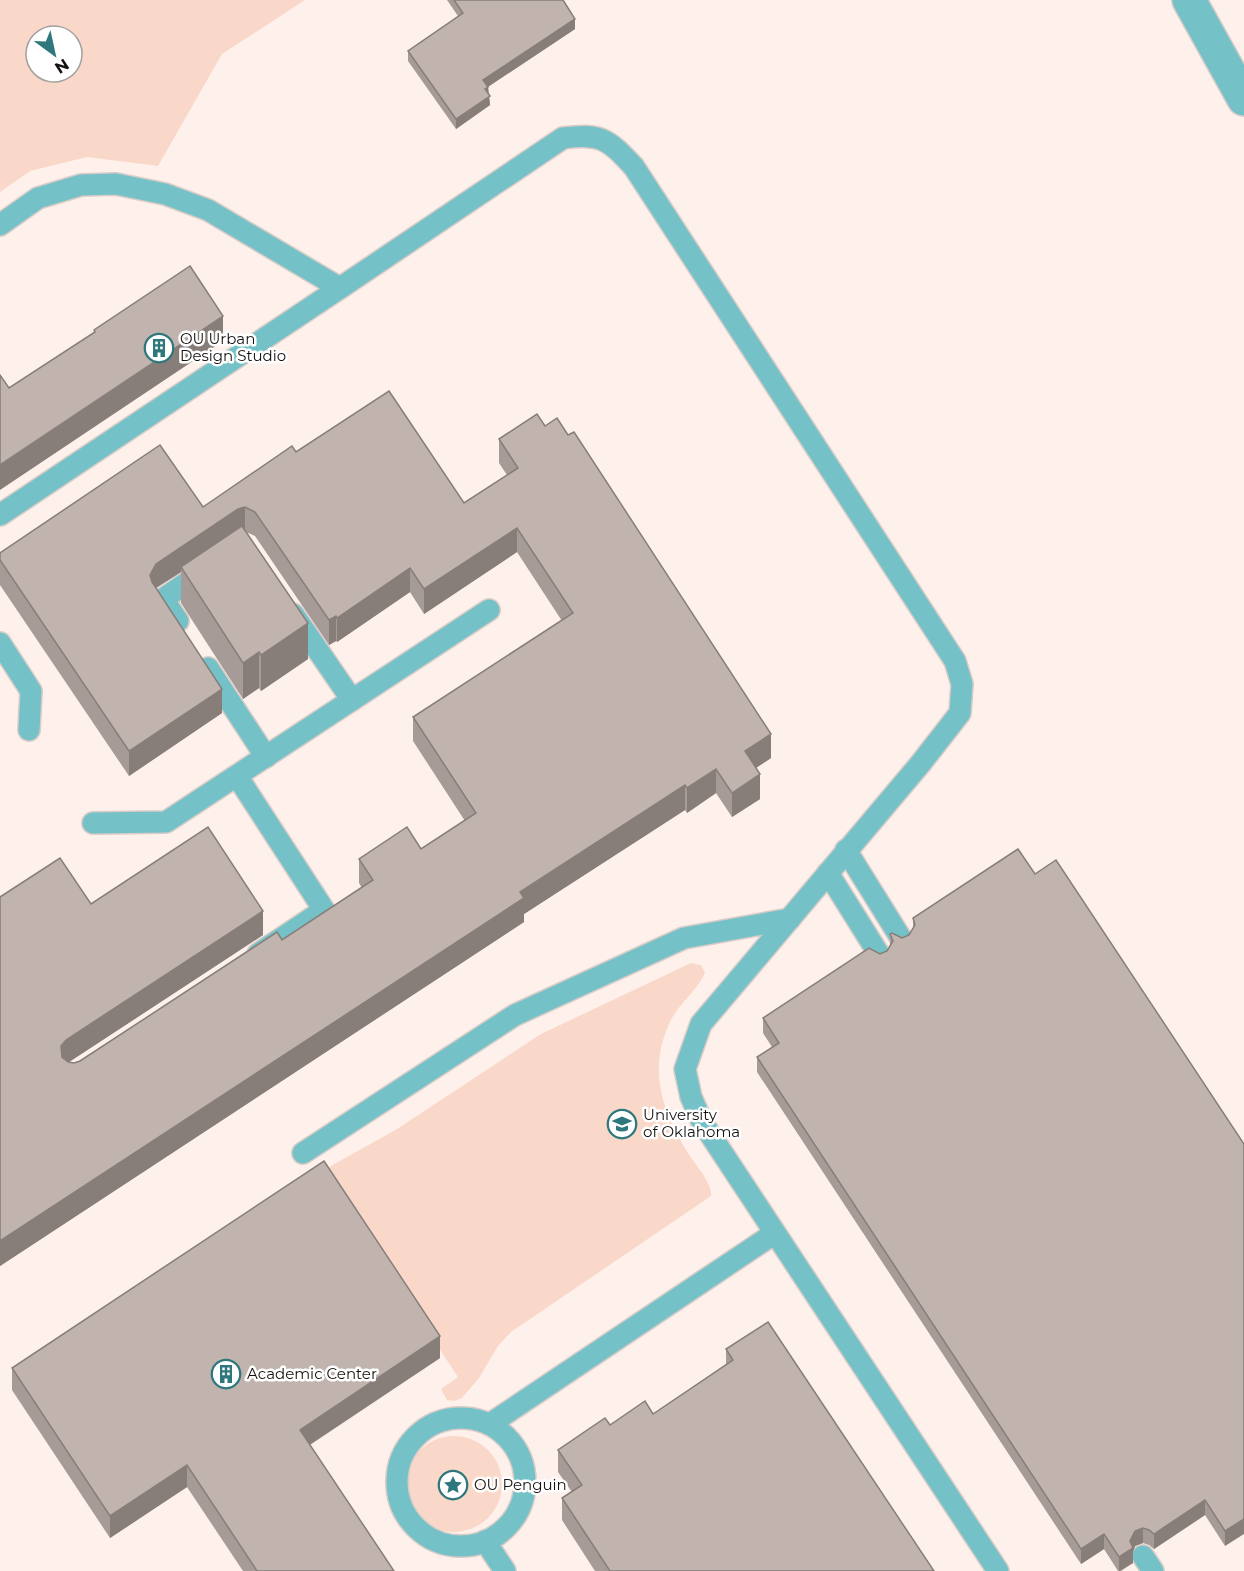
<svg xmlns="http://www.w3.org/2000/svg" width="1244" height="1571" viewBox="0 0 1244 1571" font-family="Montserrat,sans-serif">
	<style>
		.green { fill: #fad8c9; fill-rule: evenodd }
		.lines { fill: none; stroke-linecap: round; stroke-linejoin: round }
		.service-casing { stroke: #d9ccc8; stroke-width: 24 }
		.minor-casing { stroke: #d9ccc8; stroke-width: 36 }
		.service { stroke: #74c2c7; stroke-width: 21 }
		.minor { stroke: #74c2c7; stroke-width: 33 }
		.wall { fill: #a69b96 }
		.shaded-wall { fill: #877e7a }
		.building { fill: #c1b4ae; stroke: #877e7a; stroke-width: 1.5 }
		.labels { text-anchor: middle; stroke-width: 5; stroke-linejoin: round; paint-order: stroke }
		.poi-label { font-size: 15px; fill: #15110f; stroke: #fff; text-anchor: start }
	</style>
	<rect width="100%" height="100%" fill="#fef0eb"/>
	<!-- green -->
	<g class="green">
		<path d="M 0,0 L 305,0 L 222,54 L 158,166 L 87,157 L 30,171 L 0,192 ZM 36,36 L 72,36 L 72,72 L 36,72 Z"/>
		<path d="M 691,963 L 701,965 L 705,973 C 697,990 681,1002 672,1018 C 646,1068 662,1112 690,1156 C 697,1167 712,1183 711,1196 L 511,1332 L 498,1346 L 479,1378 L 462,1398 L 454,1401 L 447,1400 L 441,1389 L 458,1377 L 322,1171 L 397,1129 L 541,1034 Z"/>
		<circle cx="454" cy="1484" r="48"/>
	</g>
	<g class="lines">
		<!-- service casing -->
		<g class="service-casing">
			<g id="service">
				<path d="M 0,225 L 38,198 L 81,185 L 116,184 L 165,194 L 208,210 L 340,288 L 563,138 C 601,133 608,139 634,167 L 955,661 L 962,684 L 960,713 L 921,763 L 701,1024 L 685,1069 L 691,1097 L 702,1122 L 998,1571"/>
				<polyline points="0,515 340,288"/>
				<polyline points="293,614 352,700"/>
				<polyline points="178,621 163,599 204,571"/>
				<polyline points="0,643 31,691 29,730"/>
				<polyline points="208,668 266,757"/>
				<polyline points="237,776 324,910 258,954"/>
				<polyline points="93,823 166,822 489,610"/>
				<polyline points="846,850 902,940"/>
				<polyline points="828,873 880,956"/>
				<polyline points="303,1153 515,1015 684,938 790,919"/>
				<circle cx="461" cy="1482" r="64"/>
				<polyline points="490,1424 775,1233"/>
				<polyline points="485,1541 505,1571"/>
				<polyline points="1143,1556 1153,1571"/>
			</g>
		</g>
		<!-- minor casing -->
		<g class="minor-casing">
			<polyline id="minor" points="1189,0 1244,99"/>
		</g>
		<!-- service -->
		<use href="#service" class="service"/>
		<!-- minor -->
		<use href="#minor" class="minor"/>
	</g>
	<!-- wall -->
	<g class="wall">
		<polygon points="447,0 563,0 575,29 488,87 490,105 456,129 408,61 408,51 458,16"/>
		<polygon points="499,439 771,758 756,768 760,799 732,817 716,793 687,813 685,810 524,914 524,922 0,1266 0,897 91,904 263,935 69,1062 74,1063 80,1061 282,940 362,888 359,883 359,859 421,849 465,821 413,741 413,717 562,621 517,552 424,614 410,592 337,642 336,641 329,645 255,536 246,532 308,659 261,691 259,688 243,699 181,603 181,572 156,588 222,713 129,776 0,585 0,553 203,507 296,452 464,503 507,475 499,463"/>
		<polygon points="1035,874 1244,1144 1225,1546 1205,1515 1154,1549 1149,1545 1143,1543 1135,1546 1133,1552 1133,1563 1121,1571 1118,1571 1104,1549 1081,1564 757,1072 757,1057 772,1047 763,1033 763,1018 880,954 887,951 890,945 890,934 902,938 909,935 913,929 913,918"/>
		<polygon points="726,1349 934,1571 595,1571 562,1520 562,1498 572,1492 558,1472 558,1450 610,1425 653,1414 726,1364"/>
		<polygon points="440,1358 310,1445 394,1571 243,1571 187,1487 110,1538 12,1390 12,1368"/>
	</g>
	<!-- shaded-wall -->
	<g class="shaded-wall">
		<polygon points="575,19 575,29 483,90 483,80"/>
		<polygon points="488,87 490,105 456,129 456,119"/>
		<polygon points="223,316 223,341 0,490 0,465"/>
		<polygon points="245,507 245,531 181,567 181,572 156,588 150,599 150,575 156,564 238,509"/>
		<polygon points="517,528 517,552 424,614 424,589"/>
		<polygon points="410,568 410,592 337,642 337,618"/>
		<polygon points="336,616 336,641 329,645 329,620"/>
		<polygon points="308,623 308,659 261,691 261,655"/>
		<polygon points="259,652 259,688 243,699 243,663"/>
		<polygon points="222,689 222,713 129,776 129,751"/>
		<polygon points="771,734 771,758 745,775 745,751"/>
		<polygon points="716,769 716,793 687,813 687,788"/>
		<polygon points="760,774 760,799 732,817 732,793"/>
		<polygon points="685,785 685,810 524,914 524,922 0,1266 0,1241 520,892"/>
		<polygon points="263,911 263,935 66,1064 61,1070 61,1046 66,1040"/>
		<polygon points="440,1336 440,1358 300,1451 300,1430"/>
		<polygon points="187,1465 187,1487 110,1538 110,1516"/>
		<polygon points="1205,1500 1205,1515 1154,1549 1154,1534"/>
		<polygon points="1244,1519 1244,1534 1225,1546 1225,1531"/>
		<polygon points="1143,1528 1143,1543 1135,1546 1133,1552 1133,1563 1119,1571 1119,1557 1135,1531"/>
		<polygon points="1104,1534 1104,1549 1081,1564 1081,1549"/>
	</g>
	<!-- building -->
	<g class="building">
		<polygon points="454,0 563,0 575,19 483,80 488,87 485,89 490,96 456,119 408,51 463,13"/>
		<polygon points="190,266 223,316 0,465 0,375 9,388 95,332 94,330"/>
		<polygon points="389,391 464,503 518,468 499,439 537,414 545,426 557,418 568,435 574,432 771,734 745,751 760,774 732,793 716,769 687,788 685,785 520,892 524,898 0,1241 0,897 60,858 91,904 208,827 263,911 66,1040 61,1046 62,1057 68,1062 74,1063 80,1061 277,932 282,940 373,880 359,859 407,827 421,849 476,813 413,717 573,613 517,528 424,589 410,568 337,618 336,616 329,620 255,512 245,507 238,509 156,564 150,575 152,582 222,689 129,751 0,560 0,553 160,445 203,507 292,446 296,452"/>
		<polygon points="242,526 308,623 261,655 259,652 243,663 181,567"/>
		<polygon points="1018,849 1035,874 1056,860 1244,1144 1244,1519 1225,1531 1205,1500 1154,1534 1149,1530 1143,1528 1135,1531 1130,1541 1133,1548 1119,1557 1104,1534 1081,1549 757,1057 779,1043 763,1018 869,948 880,954 887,951 893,941 890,934 892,933 902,938 909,935 915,925 913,918"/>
		<polygon points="324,1161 440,1336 300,1430 394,1571 257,1571 187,1465 110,1516 12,1368"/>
		<polygon points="768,1322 934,1571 610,1571 562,1498 582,1485 558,1450 605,1418 610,1425 645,1401 653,1414 733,1360 726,1349"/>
	</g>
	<!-- icons -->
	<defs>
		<g id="building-ring" transform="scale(1.5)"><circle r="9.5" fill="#fff" stroke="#2e777c" stroke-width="1.5"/><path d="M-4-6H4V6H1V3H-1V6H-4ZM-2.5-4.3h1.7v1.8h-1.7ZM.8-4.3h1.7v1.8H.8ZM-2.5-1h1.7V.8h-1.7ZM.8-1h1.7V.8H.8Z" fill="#2e777c"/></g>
		<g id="university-ring" transform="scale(1.5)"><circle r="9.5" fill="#fff" stroke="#2e777c" stroke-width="1.5"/><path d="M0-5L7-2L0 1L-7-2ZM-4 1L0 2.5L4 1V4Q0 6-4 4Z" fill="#2e777c"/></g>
		<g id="sight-ring" transform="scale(1.5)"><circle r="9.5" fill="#fff" stroke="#2e777c" stroke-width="1.5"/><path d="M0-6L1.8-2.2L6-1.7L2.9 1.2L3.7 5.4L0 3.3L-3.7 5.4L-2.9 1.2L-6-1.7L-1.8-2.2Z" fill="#2e777c"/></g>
	</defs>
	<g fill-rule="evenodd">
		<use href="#building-ring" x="159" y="348"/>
		<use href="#university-ring" x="622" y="1124"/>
		<use href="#building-ring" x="226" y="1374"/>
		<use href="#sight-ring" x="453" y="1485"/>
	</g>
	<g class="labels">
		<!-- poi labels -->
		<g class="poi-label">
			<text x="180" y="344">OU Urban<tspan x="180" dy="17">Design Studio</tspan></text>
			<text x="643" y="1120">University<tspan x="643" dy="17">of Oklahoma</tspan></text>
			<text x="247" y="1379">Academic Center</text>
			<text x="474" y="1490">OU Penguin</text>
		</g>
	</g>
	<!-- north arrow -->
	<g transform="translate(54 54) rotate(147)"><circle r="28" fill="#ffffff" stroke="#a1a09f" stroke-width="1.5"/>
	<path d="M0-4.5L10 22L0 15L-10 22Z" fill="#2e777c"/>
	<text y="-9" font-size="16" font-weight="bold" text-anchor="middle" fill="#15110f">N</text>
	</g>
</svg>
